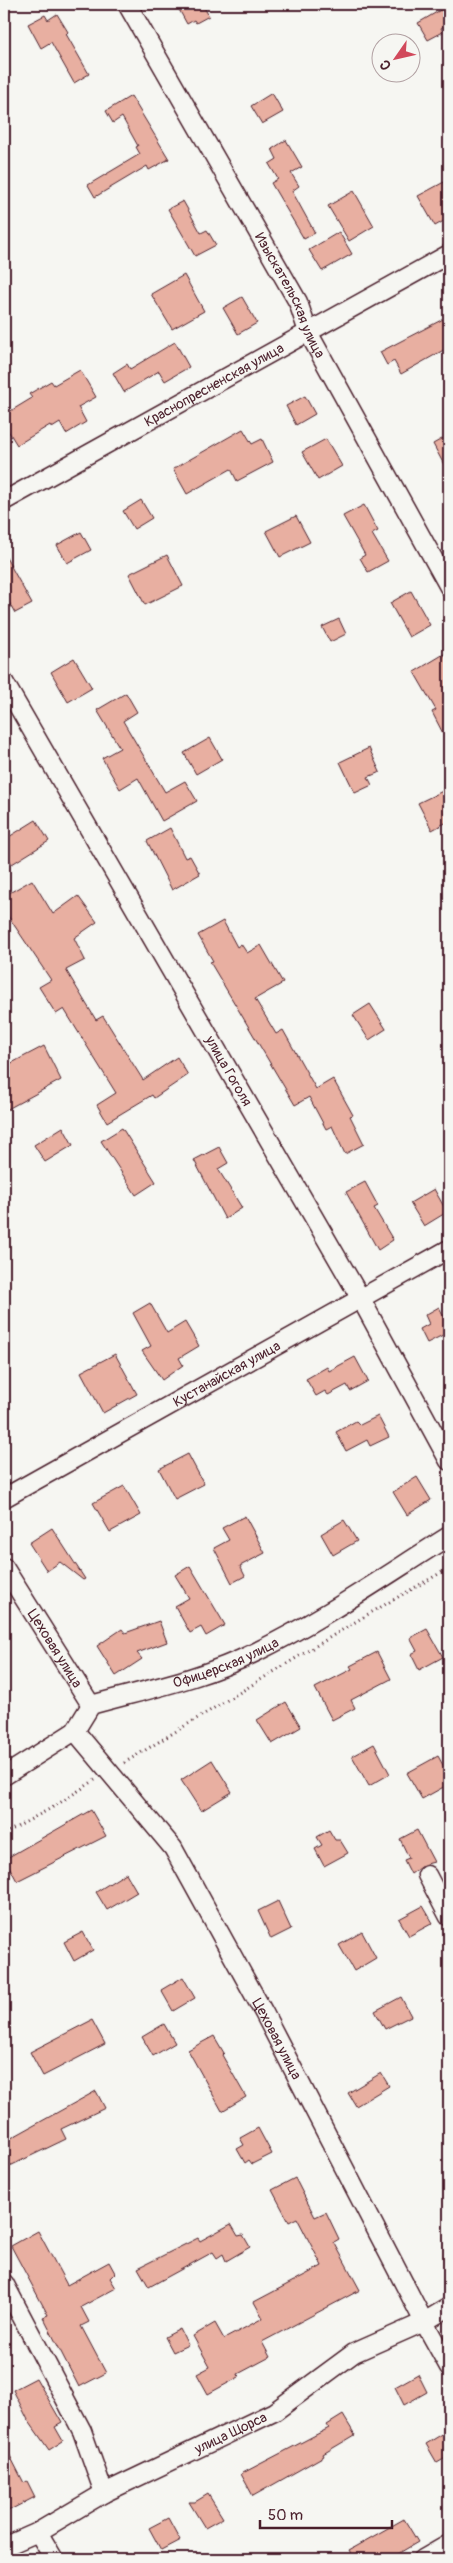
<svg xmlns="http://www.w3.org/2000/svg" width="453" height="2563" viewBox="0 0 453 2563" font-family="Pangolin,sans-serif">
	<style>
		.building { fill: #e8afa1; stroke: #4a1f2b }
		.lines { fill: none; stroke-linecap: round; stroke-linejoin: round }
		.minor-casing { stroke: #4a1f2b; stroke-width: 21 }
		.path { stroke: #4a1f2b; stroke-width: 3; stroke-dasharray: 1 4; stroke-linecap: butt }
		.minor { stroke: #f6f6f2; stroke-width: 18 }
		.labels { text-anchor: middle; stroke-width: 4; stroke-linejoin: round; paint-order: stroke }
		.street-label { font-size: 14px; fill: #4a1f2b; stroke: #f6f6f2 }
	</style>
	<rect width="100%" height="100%" fill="#f6f6f2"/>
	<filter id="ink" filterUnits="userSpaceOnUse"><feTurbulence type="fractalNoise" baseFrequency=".02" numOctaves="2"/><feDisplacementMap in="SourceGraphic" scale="10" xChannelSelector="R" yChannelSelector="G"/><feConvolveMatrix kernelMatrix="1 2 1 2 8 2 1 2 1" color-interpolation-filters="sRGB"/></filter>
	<g filter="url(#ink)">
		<!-- building -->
		<g class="building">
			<polygon points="176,4 202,4 209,16 196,23 194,20 187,24"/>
			<polygon points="449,5 449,23 441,28 443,32 428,40 418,23"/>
			<polygon points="57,14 68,32 66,34 89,74 74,83 51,42 41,48 28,24 45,15 48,20"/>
			<polygon points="272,93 283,112 262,124 251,106"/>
			<polygon points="131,96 169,159 149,170 147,166 95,197 88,185 140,154 136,147 138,146 122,117 113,123 106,111"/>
			<polygon points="286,140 302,167 291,173 299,186 292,191 315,233 304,239 271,183 278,179 269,164 277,159 272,149"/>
			<polygon points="444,182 449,192 449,218 435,226 418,196"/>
			<polygon points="354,191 374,226 349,241 328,206"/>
			<polygon points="183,201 201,233 207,230 216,245 195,256 168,209"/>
			<polygon points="339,232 352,254 322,271 309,250"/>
			<polygon points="184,275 204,311 172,329 151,294"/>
			<polygon points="242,297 257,323 238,334 223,308"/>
			<polygon points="449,316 449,347 401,374 394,361 387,365 380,352"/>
			<polygon points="175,342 189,367 165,381 159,371 124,392 113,373 127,364 130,369"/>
			<polygon points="80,370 96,397 78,407 86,422 66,434 60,423 52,428 50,425 17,445 4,424 4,415 32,398 29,394 51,381 54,385"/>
			<polygon points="305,396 315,414 296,425 286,406"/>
			<polygon points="243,429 252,444 262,439 273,462 237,481 231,469 187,494 173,469"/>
			<polygon points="449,435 449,474 433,444"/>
			<polygon points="326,439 342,466 318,480 302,452"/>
			<polygon points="141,500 152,518 134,529 123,511"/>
			<polygon points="364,505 378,531 372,534 388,561 368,572 360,558 365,555 343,516"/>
			<polygon points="296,516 310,542 280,557 266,531"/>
			<polygon points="81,532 91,550 67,563 57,545"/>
			<polygon points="4,554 32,604 15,613 4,593"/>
			<polygon points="167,555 183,586 145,605 129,574"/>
			<polygon points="411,591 430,625 409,637 390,603"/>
			<polygon points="339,619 346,634 330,642 322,627"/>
			<polygon points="444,654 449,663 449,745 432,712 436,710 414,672"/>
			<polygon points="74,658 92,688 68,702 51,672"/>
			<polygon points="126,693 137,712 123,721 165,792 185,781 197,801 162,821 138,778 120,789 102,758 120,748 97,710"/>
			<polygon points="210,738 222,759 196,774 184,753"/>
			<polygon points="369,748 380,772 368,777 372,785 355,793 340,762"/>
			<polygon points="449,788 449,821 432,830 418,803"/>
			<polygon points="36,820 49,841 12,864 4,851 4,840"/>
			<polygon points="170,828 185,858 190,856 200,874 172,890 147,841"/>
			<polygon points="32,880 53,914 78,896 97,922 74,938 85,960 66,970 96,1020 103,1016 143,1080 177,1057 188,1075 154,1098 152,1095 107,1122 97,1105 116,1093 64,1009 56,1014 39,987 51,980 4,910 4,896"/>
			<polygon points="223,921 237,947 241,944 247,953 261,945 283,983 255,999 276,1034 283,1030 316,1089 333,1079 353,1115 350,1116 364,1144 345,1154 332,1126 326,1129 309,1097 295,1105 210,962 213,961 198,935"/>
			<polygon points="370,1004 386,1029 369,1040 353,1015"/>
			<polygon points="44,1046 61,1080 4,1111 4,1067"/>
			<polygon points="63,1127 73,1145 45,1162 34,1145"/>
			<polygon points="122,1128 156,1182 136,1195 101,1141"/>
			<polygon points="219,1147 228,1163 218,1169 242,1208 225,1219 194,1160"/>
			<polygon points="365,1182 378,1206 374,1208 393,1240 378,1250 346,1192"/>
			<polygon points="434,1189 447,1212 424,1226 410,1203"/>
			<polygon points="150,1303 167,1333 185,1322 199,1346 179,1358 183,1365 162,1380 142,1351 151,1346 133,1313"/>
			<polygon points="439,1307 449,1326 449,1332 427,1343 420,1329 429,1324 425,1315"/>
			<polygon points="115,1354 137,1394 103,1413 81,1372"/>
			<polygon points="355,1357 368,1381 350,1391 347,1385 328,1395 325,1391 316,1396 306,1379 327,1367 329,1371"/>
			<polygon points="378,1416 389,1437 370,1446 367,1440 346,1451 336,1432 356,1421 360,1425"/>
			<polygon points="188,1454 204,1484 175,1499 159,1469"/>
			<polygon points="417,1477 431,1500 407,1515 393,1492"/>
			<polygon points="124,1486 141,1515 110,1532 93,1503"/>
			<polygon points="245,1516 265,1553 240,1566 245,1576 232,1583 214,1548 229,1540 222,1528"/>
			<polygon points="344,1520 357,1541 333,1555 321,1534"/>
			<polygon points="52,1528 85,1579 83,1580 60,1562 47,1571 29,1543"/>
			<polygon points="190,1566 225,1625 206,1636 201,1627 190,1633 175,1606 189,1598 175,1575"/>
			<polygon points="159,1621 167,1642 137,1653 142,1659 116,1676 97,1646 122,1629 125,1633"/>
			<polygon points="427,1629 443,1657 419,1670 411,1654 417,1651 410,1638"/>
			<polygon points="377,1652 391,1679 351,1700 355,1708 332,1720 315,1688 352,1669 350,1666"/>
			<polygon points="286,1702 301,1727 272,1744 257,1720"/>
			<polygon points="374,1744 390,1774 369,1786 352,1756"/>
			<polygon points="438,1756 449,1776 449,1784 422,1799 407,1773"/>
			<polygon points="212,1760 232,1792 201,1811 181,1780"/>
			<polygon points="91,1810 106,1836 17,1881 5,1859"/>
			<polygon points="329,1830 335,1840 340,1840 348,1853 324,1866 315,1849 322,1845 317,1837"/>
			<polygon points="417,1830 434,1862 423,1865 411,1874 404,1860 409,1858 400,1839"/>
			<polygon points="126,1873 137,1892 107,1910 96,1892"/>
			<polygon points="278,1901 291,1929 271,1939 258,1911"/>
			<polygon points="423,1906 433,1923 409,1936 399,1919"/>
			<polygon points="83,1932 93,1950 74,1961 64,1942"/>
			<polygon points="362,1932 376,1958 354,1971 339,1945"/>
			<polygon points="183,1977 195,1998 173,2011 161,1990"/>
			<polygon points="401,1997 411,2016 385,2029 375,2011"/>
			<polygon points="92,2020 105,2044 43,2076 30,2052"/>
			<polygon points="164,2024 175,2043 153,2056 142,2037"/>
			<polygon points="214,2036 224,2053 222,2055 246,2097 222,2111 188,2050"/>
			<polygon points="381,2073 389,2086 356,2106 348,2093"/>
			<polygon points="96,2091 105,2108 61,2129 66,2139 10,2166 4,2154 4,2142"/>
			<polygon points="258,2128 272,2154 252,2164 249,2160 245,2163 237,2149 244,2145 240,2138"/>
			<polygon points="295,2178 315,2217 326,2212 339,2239 334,2242 360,2290 262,2342 270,2357 238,2374 239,2377 208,2394 197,2374 210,2367 193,2336 215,2323 224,2339 263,2318 254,2302 322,2266 297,2218 289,2222 272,2190"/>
			<polygon points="231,2224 238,2236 243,2235 250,2247 226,2261 223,2254 217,2258 213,2252 149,2287 138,2268 198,2238 200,2241"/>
			<polygon points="38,2231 67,2285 109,2262 115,2273 110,2278 116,2288 81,2307 89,2322 81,2326 106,2373 79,2387 43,2317 48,2315 11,2246"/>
			<polygon points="180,2329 188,2345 173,2352 165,2337"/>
			<polygon points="418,2374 427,2392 404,2405 395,2387"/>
			<polygon points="36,2378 62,2423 55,2427 63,2441 49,2450 28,2420 13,2390"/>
			<polygon points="343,2415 355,2435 323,2454 324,2456 253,2496 241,2474 329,2428 327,2425"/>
			<polygon points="449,2430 449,2456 437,2463 426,2444"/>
			<polygon points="4,2444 24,2483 27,2481 35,2497 4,2513"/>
			<polygon points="208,2494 223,2518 205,2528 189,2502 195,2502"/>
			<polygon points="168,2518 180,2540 161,2550 149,2528"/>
			<polygon points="404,2519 418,2542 389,2559 354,2559 349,2550"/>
		</g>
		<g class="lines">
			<!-- minor casing -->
			<g class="minor-casing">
				<g id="minor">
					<path id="s1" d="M 127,4 L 298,302 L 308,332 L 449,587"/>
					<path id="s2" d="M 4,501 L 449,254"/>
					<path id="s3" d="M 4,682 L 361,1299 L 449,1461"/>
					<path id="s4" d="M 4,1498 L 449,1249"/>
					<path id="s5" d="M 4,1567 L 91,1705"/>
					<path id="s6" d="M 75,1731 L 173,1848 L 264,2013 L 424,2322 L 449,2367"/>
					<path id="s7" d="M 4,1776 L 75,1731 L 91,1705 C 145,1690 204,1678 254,1653 C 322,1620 385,1576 449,1536"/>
					<polyline points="427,1875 449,1917"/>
					<polyline points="4,2283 82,2431 104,2493"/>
					<polyline points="38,2532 54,2559"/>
					<path id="s8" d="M 4,2547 L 38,2532 L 104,2493 L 274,2412 L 354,2353 L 424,2322 L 449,2307"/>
					<polyline points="423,2559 449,2544"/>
				</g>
			</g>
			<!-- path -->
			<g class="path">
				<polyline points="124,1763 365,1616 449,1568"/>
				<polyline points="4,1834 55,1806 95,1780"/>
			</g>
			<!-- minor -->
			<use href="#minor" class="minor"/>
		</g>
	</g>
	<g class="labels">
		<!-- street labels -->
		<g class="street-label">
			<text dy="5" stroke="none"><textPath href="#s1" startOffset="334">Изыскательская улица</textPath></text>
			<text dy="5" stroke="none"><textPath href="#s2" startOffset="240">Краснопресненская улица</textPath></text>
			<text dy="5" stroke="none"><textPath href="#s3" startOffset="449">улица Гоголя</textPath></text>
			<text dy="5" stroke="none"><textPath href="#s4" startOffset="255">Кустанайская улица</textPath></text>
			<text dy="5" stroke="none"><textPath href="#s5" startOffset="96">Цеховая улица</textPath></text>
			<text dy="5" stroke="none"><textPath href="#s7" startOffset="256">Офицерская улица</textPath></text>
			<text dy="5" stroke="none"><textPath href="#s6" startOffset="370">Цеховая улица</textPath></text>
			<text dy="5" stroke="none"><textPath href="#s8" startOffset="254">улица Щорса</textPath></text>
		</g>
	</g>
	<!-- margin -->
	<rect width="453" height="2563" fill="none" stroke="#f6f6f2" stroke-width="20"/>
	<rect x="10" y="10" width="433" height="2543" fill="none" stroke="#4a1f2b" stroke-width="2" filter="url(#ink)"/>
	<!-- north arrow -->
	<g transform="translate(396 58) rotate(236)"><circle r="24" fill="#f6f6f2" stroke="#b1a0a2"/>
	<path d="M0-4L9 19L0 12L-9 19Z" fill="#d1495b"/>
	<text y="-8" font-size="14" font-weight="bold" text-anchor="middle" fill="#4a1f2b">С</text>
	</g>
	<!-- scale -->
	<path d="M260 2520v8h132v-8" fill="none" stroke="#4a1f2b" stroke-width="2.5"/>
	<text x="268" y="2520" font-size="15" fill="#4a1f2b" stroke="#f6f6f2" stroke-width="4" paint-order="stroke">50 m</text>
</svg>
